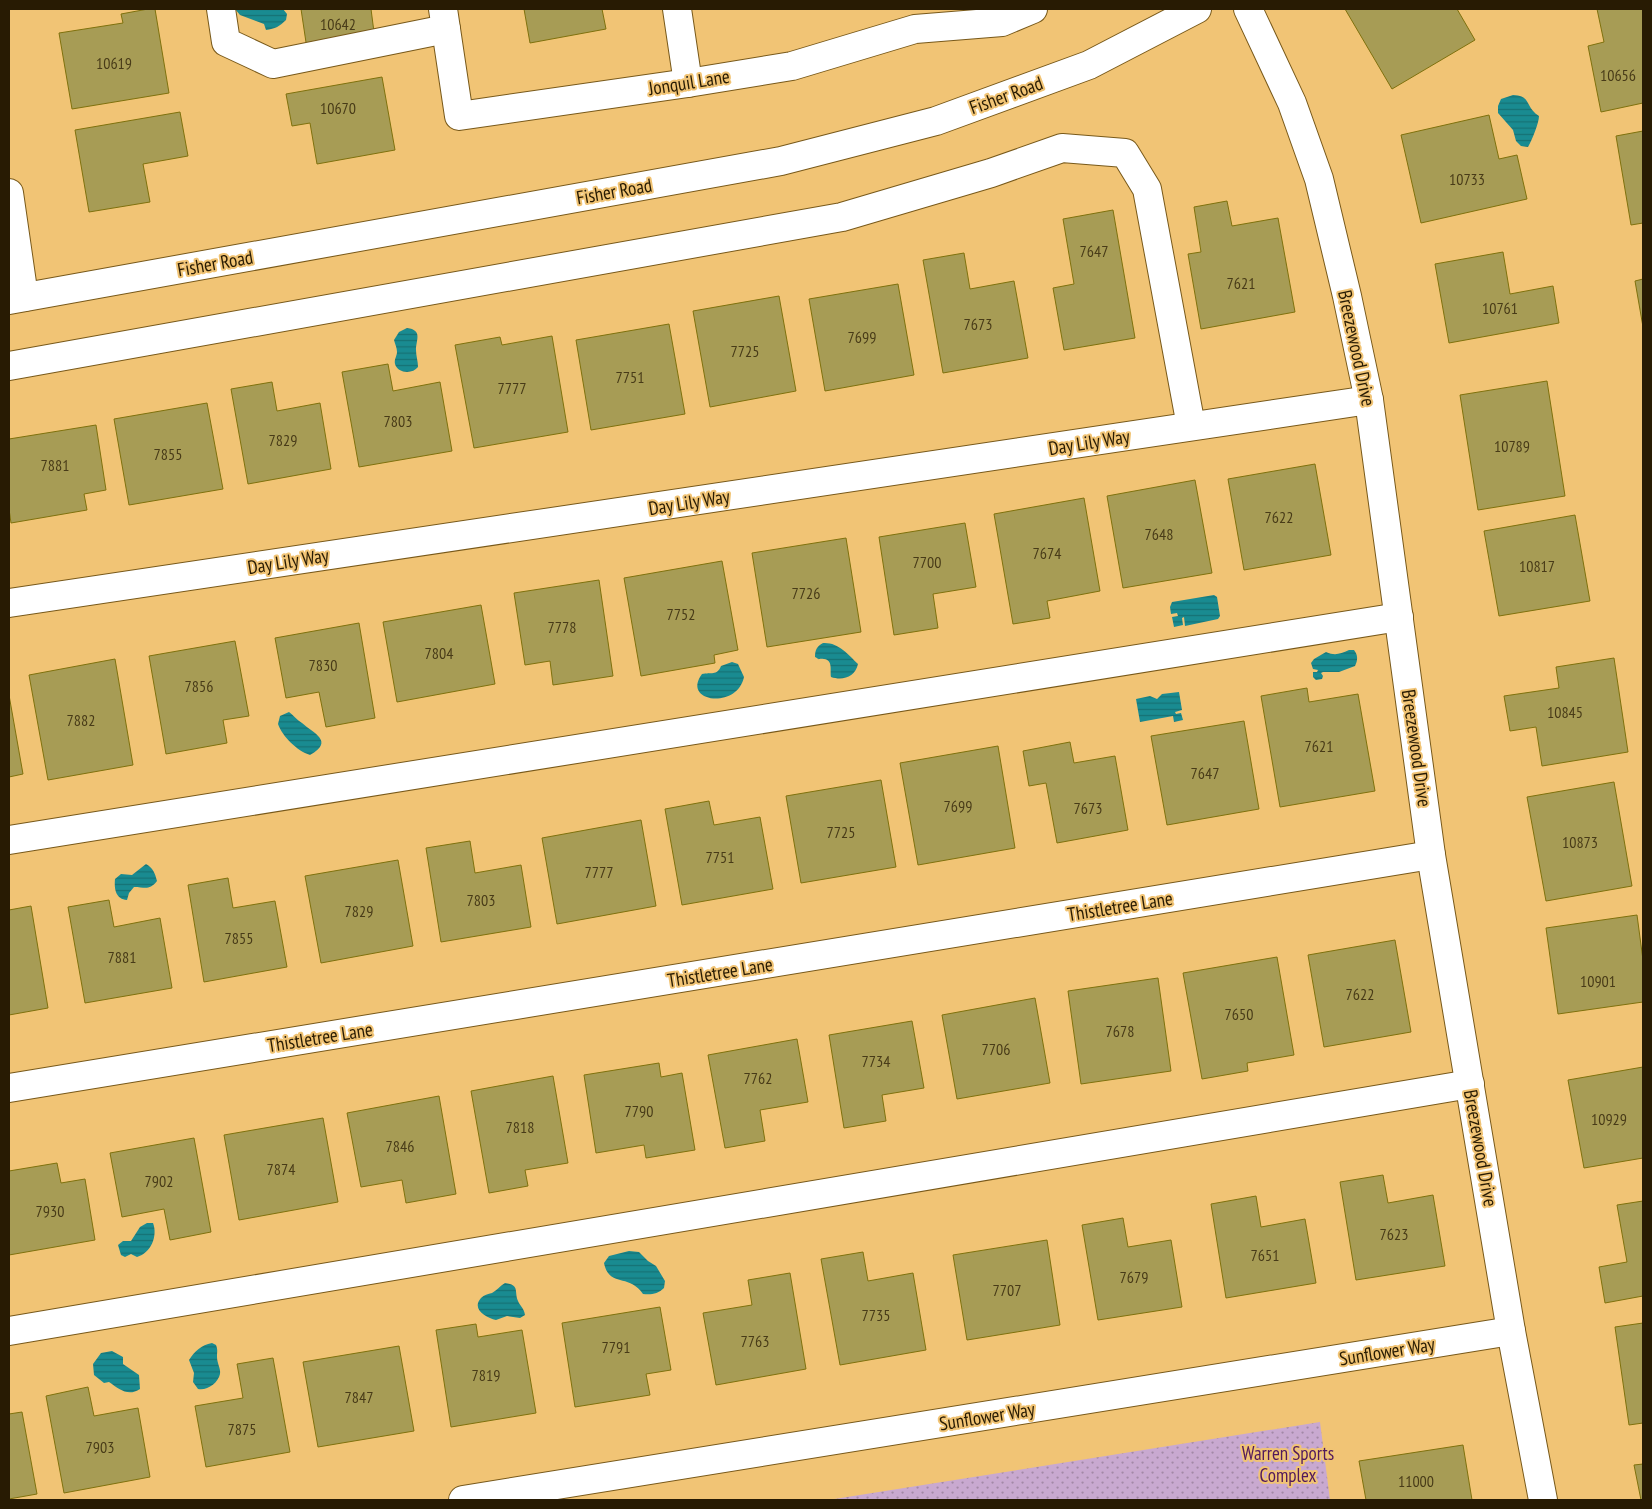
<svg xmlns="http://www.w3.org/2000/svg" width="1652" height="1509" viewBox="0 0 1652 1509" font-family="'PT Sans Narrow',sans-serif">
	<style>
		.park { fill: url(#park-dots) }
		.water { fill: url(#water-rules) }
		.building { fill: #a79c55; stroke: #7f710d }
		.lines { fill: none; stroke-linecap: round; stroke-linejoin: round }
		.minor-casing { stroke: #78591a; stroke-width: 30 }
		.minor { stroke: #fff; stroke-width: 28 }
		.labels { text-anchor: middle; stroke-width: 4; stroke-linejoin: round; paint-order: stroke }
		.number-label { font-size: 16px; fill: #483b18 }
		.street-label { font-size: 19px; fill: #281b03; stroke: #f1c475 }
		.park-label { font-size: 19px; fill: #51195c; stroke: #f1c475 }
	</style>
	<defs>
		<pattern id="park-dots" width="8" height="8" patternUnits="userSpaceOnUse" patternTransform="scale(1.25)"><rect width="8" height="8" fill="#c9a9d0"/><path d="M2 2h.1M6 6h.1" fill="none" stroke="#a389a7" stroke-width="1.8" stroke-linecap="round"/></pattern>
		<pattern id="water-rules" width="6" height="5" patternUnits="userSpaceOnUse" patternTransform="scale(1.25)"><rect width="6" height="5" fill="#198b91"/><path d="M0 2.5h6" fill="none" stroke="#167174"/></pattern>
	</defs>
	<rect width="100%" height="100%" fill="#f1c475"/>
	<!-- park -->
	<polygon class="park" points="1320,1422 1330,1500 828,1500"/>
	<!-- water -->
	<g class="water">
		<path d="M 235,9 L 283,9 L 287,14 L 286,20 C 280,26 275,29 266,30 L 264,24 L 240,15 Z"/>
		<path d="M 1513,95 C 1532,96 1524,106 1539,116 C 1539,123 1532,140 1528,147 L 1521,146 L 1516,141 L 1513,130 L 1498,113 L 1498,106 L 1501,99 Z"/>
		<path d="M 407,328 C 423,330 416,340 416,350 C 416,356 418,361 418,367 C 413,374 398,374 395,364 C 394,359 397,356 397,352 C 397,348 395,344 394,340 L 399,332 Z"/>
		<polygon points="1214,595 1217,597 1220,616 1218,619 1185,626 1184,617 1182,618 1183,625 1174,627 1172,617 1178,616 1177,613 1171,614 1170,607 1172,602"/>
		<path d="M 823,643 C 838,642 848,654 858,664 C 855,677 843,681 831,677 C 830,670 833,660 824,659 C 816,658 822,661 815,657 C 815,650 817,646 823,643 Z"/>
		<path d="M 1349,650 L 1354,650 C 1358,655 1358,660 1355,666 L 1339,672 L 1323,672 L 1321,673 L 1323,676 L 1322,679 L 1316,680 L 1313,677 L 1313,672 L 1317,672 L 1318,670 L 1313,669 L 1311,663 L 1314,659 L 1326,652 C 1335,656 1340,654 1349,650 Z"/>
		<path d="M 732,662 L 738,664 L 744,677 C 737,710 681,702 702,674 C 711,672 717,676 721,666 Z"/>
		<polygon points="1179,692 1182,710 1175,712 1176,714 1181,713 1183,720 1174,722 1173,716 1140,722 1136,699 1150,696 1157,699 1162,694"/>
		<path d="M 289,712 C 293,715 297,720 302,723 C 313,733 335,741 310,755 C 297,751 282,736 278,724 L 280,716 Z"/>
		<path d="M 146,864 C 153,868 155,873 157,881 C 149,891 145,887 134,887 L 129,893 L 127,900 C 116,899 114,890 115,879 L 121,874 L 132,875 Z"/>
		<path d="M 147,1223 L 153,1223 C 158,1236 151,1253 137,1257 L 131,1254 L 125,1257 L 121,1255 L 118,1245 L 123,1241 L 131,1241 L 140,1227 Z"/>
		<path d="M 629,1251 L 639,1252 L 648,1261 L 656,1266 L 665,1281 L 664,1288 C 658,1294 651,1295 643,1294 C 629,1273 609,1288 604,1263 L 609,1256 Z"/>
		<path d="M 505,1283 C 520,1285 514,1291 518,1301 C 520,1306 524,1308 525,1315 L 520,1318 L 507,1316 L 496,1320 C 486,1318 471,1309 481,1298 C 484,1295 488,1294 492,1293 C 496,1291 500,1286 505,1283 Z"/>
		<path d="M 212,1343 L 216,1345 C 218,1350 217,1352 217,1357 C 217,1363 221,1369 220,1374 C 218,1383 207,1391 198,1389 L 193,1382 L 194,1373 L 189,1360 C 195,1351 201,1345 212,1343 Z"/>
		<path d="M 112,1351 L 123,1357 L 123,1364 L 139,1375 L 140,1389 C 128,1397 119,1389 109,1382 L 104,1383 L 94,1375 L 93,1364 L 101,1353 Z"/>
	</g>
	<!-- building -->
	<g class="building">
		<polygon points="148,9 155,9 169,93 72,109 59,33 123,23 121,14"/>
		<polygon points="301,9 371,9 375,40 307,49"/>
		<polygon points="524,9 602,9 606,29 530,43"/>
		<polygon points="1345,9 1457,9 1475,40 1392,89"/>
		<polygon points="1597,9 1643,9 1643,103 1601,112 1588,46 1604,42"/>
		<polygon points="382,77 395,150 317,164 310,123 292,126 286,94"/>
		<polygon points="180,112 188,156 143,164 150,202 89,212 75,130"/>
		<polygon points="1489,115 1499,159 1517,155 1527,199 1421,223 1401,135"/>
		<polygon points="1643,131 1643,223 1631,225 1616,136"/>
		<polygon points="1227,201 1232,226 1278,218 1295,312 1201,329 1188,254 1201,252 1194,207"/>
		<polygon points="1113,210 1135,338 1064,350 1053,288 1074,284 1063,219"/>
		<polygon points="1503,252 1510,294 1553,286 1559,323 1449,343 1435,264"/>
		<polygon points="964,253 970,289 1014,281 1028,358 943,373 923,260"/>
		<polygon points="1643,279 1643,327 1635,281"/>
		<polygon points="898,284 914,375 825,391 809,299"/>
		<polygon points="779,296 796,391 710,407 693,311"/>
		<polygon points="669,324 685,414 591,430 576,340"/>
		<polygon points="552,336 568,432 474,448 455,345 500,337 502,345"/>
		<polygon points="388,364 393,391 440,382 452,451 359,467 342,372"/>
		<polygon points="1547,381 1565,496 1478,510 1460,395"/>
		<polygon points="272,382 277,411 320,403 331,469 248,484 231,389"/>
		<polygon points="207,403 223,489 129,505 114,419"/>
		<polygon points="96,425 106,490 84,494 87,510 11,523 9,509 9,439"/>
		<polygon points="1315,464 1331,555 1244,570 1228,479"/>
		<polygon points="1195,480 1212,573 1123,588 1107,496"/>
		<polygon points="1084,498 1100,591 1047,601 1050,618 1013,624 994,514"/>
		<polygon points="1575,515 1590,601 1499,616 1484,531"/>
		<polygon points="965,523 976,587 933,594 938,628 894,635 879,537"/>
		<polygon points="846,538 861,632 767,647 752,553"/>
		<polygon points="722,561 738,650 714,655 715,663 641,676 624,578"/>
		<polygon points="599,580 613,676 553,685 550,661 525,665 514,593"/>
		<polygon points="481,605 495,684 397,702 383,622"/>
		<polygon points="359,623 375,718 326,727 319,692 286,698 275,638"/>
		<polygon points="235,641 249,716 223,720 227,743 166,754 149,656"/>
		<polygon points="1614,658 1628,752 1542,766 1536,727 1510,731 1504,696 1559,688 1556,667"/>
		<polygon points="115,659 133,765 48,780 29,675"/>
		<polygon points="1307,688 1309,702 1358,694 1375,791 1280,807 1261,696"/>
		<polygon points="9,695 23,774 9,777"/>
		<polygon points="1244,721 1259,809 1167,825 1151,736"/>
		<polygon points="1070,742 1074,763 1115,756 1128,830 1057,843 1046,783 1029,786 1023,751"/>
		<polygon points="998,746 1015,848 918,865 900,763"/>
		<polygon points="881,780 896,867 801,883 786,796"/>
		<polygon points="1614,782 1632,886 1546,901 1527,797"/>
		<polygon points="709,801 714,825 760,817 773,889 682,905 665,809"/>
		<polygon points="641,820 656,906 557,924 542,838"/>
		<polygon points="470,841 475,873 521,865 531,927 441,942 426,848"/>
		<polygon points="398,860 413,946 321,963 305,876"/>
		<polygon points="228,878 233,908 275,901 287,967 204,982 188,885"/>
		<polygon points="109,900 114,927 160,918 172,988 85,1003 68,907"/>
		<polygon points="31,906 48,1008 9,1015 9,910"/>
		<polygon points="1637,915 1643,960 1643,1002 1558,1014 1546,928"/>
		<polygon points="1395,940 1411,1032 1324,1047 1308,955"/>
		<polygon points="1277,957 1294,1055 1247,1063 1248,1071 1202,1079 1183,973"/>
		<polygon points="1158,978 1171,1071 1081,1084 1068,991"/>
		<polygon points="1035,998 1050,1083 957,1099 942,1015"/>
		<polygon points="912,1021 924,1088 882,1095 886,1121 844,1128 829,1035"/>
		<polygon points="797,1039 808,1102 760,1110 765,1141 725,1148 708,1055"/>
		<polygon points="659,1063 661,1077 682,1073 695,1150 646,1158 644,1145 596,1153 584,1075"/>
		<polygon points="1643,1067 1643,1158 1584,1168 1568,1080"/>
		<polygon points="553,1076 568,1163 525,1170 528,1186 489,1193 471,1091"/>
		<polygon points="439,1096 456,1194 406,1203 402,1180 361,1187 347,1113"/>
		<polygon points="323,1118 338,1202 239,1220 224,1135"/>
		<polygon points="194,1138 211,1232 170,1240 164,1209 122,1217 110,1153"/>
		<polygon points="57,1163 61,1183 85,1179 95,1240 9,1255 9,1171"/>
		<polygon points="1383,1175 1388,1203 1433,1195 1445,1266 1356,1280 1340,1182"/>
		<polygon points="1256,1196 1261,1227 1305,1219 1316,1283 1226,1298 1211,1204"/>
		<polygon points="1643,1201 1643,1296 1605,1303 1599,1267 1627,1262 1617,1205"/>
		<polygon points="1123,1218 1128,1247 1171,1240 1182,1307 1098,1320 1082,1225"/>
		<polygon points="1047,1240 1060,1325 967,1340 953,1255"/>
		<polygon points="863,1252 868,1281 913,1273 926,1350 840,1365 821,1259"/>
		<polygon points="790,1273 806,1369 716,1385 703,1313 752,1305 748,1280"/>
		<polygon points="660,1307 671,1370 646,1374 650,1395 575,1407 562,1323"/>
		<polygon points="1643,1323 1643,1423 1629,1425 1615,1327"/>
		<polygon points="476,1324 478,1337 522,1330 536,1413 451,1427 436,1330"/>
		<polygon points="399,1346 414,1431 318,1447 303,1362"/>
		<polygon points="273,1358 290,1452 206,1467 195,1406 243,1398 237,1364"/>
		<polygon points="88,1387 94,1416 138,1408 150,1477 64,1493 46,1396"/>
		<polygon points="22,1412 37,1494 9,1499 9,1414"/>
		<polygon points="1463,1445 1472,1500 1366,1500 1359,1461"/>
		<polygon points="1643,1464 1643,1500 1641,1500 1634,1465"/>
	</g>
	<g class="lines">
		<!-- minor casing -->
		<g class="minor-casing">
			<g id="minor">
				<polyline points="221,9 226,42 273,64 446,29"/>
				<polyline points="443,9 459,116 688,83 792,66 915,29 1002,22 1033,9"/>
				<polyline points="677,9 688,83"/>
				<polyline points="1248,9 1292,103 1319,179 1347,296 1369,400 1431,855 1511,1331 1543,1500"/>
				<polyline points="9,193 24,297"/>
				<polyline points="9,300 781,161 936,121 1089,65 1197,9"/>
				<polyline points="9,366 842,217 991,173 1062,148 1125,153 1147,189 1191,426"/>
				<polyline points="9,603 1369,400"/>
				<polyline points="9,840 1399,617"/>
				<polyline points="9,1088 1431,855"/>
				<polyline points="9,1331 1470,1084"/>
				<polyline points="463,1500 1511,1331"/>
			</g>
		</g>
		<!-- minor -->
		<use href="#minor" class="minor"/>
	</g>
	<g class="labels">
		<!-- number labels -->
		<g class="number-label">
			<text x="338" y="30">10642</text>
			<text x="114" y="69">10619</text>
			<text x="1618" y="81">10656</text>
			<text x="338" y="114">10670</text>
			<text x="1467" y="185">10733</text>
			<text x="1094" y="257">7647</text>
			<text x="1241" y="289">7621</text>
			<text x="1500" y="314">10761</text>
			<text x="978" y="330">7673</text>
			<text x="862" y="343">7699</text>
			<text x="745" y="357">7725</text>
			<text x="630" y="383">7751</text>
			<text x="512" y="394">7777</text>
			<text x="398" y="427">7803</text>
			<text x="283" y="446">7829</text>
			<text x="1512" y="452">10789</text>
			<text x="168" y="460">7855</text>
			<text x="55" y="471">7881</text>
			<text x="1279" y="523">7622</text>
			<text x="1159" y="540">7648</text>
			<text x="1047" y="559">7674</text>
			<text x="927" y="568">7700</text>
			<text x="1537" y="572">10817</text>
			<text x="806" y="599">7726</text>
			<text x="681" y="620">7752</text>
			<text x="562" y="633">7778</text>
			<text x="439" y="659">7804</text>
			<text x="323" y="671">7830</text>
			<text x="199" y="692">7856</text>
			<text x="1565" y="718">10845</text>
			<text x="81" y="726">7882</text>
			<text x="1319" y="752">7621</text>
			<text x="1205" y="779">7647</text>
			<text x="958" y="812">7699</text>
			<text x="1088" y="814">7673</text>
			<text x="841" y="838">7725</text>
			<text x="1580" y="848">10873</text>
			<text x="720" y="863">7751</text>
			<text x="599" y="878">7777</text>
			<text x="481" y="906">7803</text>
			<text x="359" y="917">7829</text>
			<text x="239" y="944">7855</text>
			<text x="122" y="963">7881</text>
			<text x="1598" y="987">10901</text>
			<text x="1360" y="1000">7622</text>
			<text x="1239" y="1020">7650</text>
			<text x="1120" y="1037">7678</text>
			<text x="996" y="1055">7706</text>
			<text x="876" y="1067">7734</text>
			<text x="758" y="1084">7762</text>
			<text x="639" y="1117">7790</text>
			<text x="1609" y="1125">10929</text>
			<text x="520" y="1133">7818</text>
			<text x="400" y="1152">7846</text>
			<text x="281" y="1175">7874</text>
			<text x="159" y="1187">7902</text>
			<text x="50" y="1217">7930</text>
			<text x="1394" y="1240">7623</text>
			<text x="1265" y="1261">7651</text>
			<text x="1134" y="1283">7679</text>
			<text x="1007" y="1296">7707</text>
			<text x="876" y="1321">7735</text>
			<text x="755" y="1347">7763</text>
			<text x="616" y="1353">7791</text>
			<text x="486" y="1381">7819</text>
			<text x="359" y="1403">7847</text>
			<text x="242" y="1435">7875</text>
			<text x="100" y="1453">7903</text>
			<text x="1416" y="1487">11000</text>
		</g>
		<!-- street labels -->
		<g class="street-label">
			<text transform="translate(689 82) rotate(-9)" y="7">Jonquil Lane</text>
			<text transform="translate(1006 95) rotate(-20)" y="7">Fisher Road</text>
			<text transform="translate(614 191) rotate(-10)" y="7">Fisher Road</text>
			<text transform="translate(215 263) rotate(-10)" y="7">Fisher Road</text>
			<text transform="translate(1357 348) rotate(78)" y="7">Breezewood Drive</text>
			<text transform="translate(1089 442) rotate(-9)" y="7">Day Lily Way</text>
			<text transform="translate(689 502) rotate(-9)" y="7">Day Lily Way</text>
			<text transform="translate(288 561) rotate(-9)" y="7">Day Lily Way</text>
			<text transform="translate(1417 748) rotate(82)" y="7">Breezewood Drive</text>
			<text transform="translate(1120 906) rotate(-9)" y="7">Thistletree Lane</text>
			<text transform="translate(720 972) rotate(-9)" y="7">Thistletree Lane</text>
			<text transform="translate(320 1037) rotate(-9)" y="7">Thistletree Lane</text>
			<text transform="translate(1481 1148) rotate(80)" y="7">Breezewood Drive</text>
			<text transform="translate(1387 1351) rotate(-9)" y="7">Sunflower Way</text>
			<text transform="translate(987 1416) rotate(-9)" y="7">Sunflower Way</text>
		</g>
		<!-- park labels -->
		<g class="park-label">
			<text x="1288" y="1460">Warren Sports<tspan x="1288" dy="22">Complex</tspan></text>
		</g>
	</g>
	<!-- border -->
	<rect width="1652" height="1509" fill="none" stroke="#281b03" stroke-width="20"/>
</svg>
